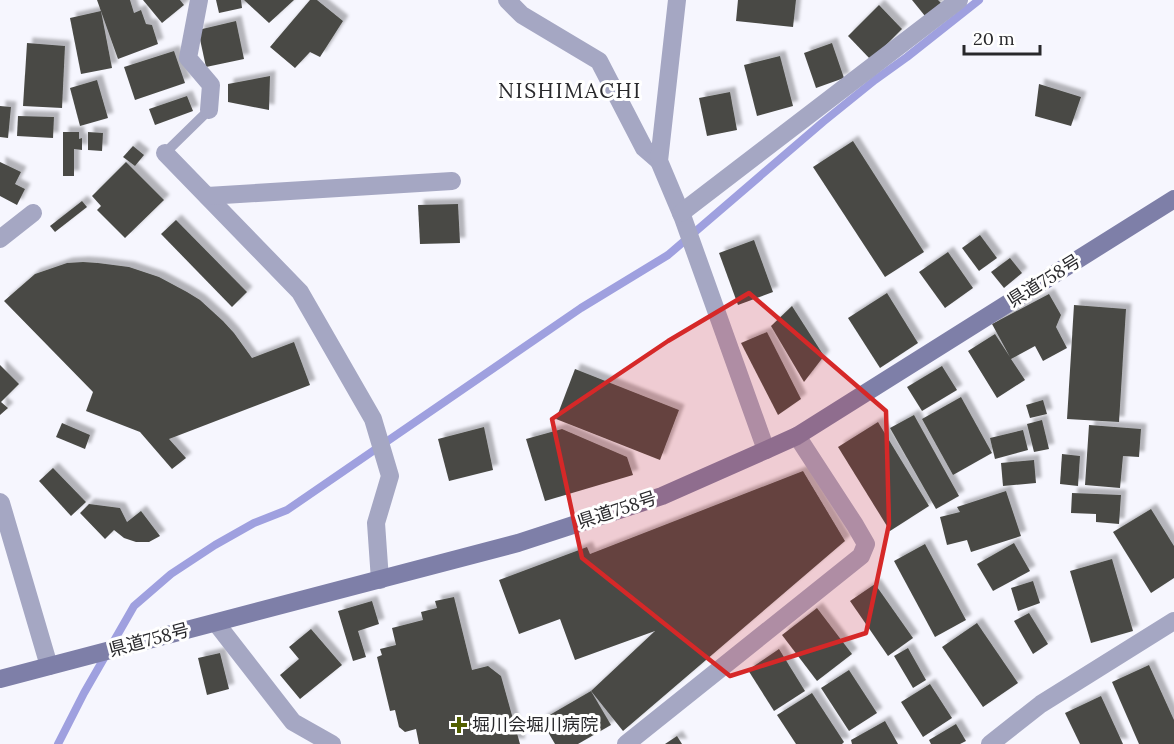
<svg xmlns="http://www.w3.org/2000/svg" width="1174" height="744" viewBox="0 0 1174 744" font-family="Lora,'Noto Sans JP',serif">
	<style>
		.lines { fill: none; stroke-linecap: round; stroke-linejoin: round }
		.stream { stroke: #9fa0df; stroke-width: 8 }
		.building { fill: #494a45; filter: url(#shadow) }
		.lane { stroke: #a5a7c3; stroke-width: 10 }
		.street { stroke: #a5a7c3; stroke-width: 18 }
		.secondary { stroke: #7e7fa8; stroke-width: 18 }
		.marked { fill: #d62828; fill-opacity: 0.2; stroke: #d62828; stroke-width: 4.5; stroke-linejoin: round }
		.poi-dot { fill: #536000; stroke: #fff; stroke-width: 2 }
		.labels { text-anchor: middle; stroke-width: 6; stroke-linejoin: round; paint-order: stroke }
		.street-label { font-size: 18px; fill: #28282b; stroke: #fff }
		.poi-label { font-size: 18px; fill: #28282b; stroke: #fff; text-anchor: start }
		.quarter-label { font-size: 21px; letter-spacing: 1.5px; fill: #28282b; stroke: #fff }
	</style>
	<defs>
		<filter id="shadow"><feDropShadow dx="5.5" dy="-5.5" stdDeviation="1.5" flood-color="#0004"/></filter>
	</defs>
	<rect width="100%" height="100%" fill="#f6f6fe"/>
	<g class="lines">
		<!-- stream -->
		<polyline class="stream" points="58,744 84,693 134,606 171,574 215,545 254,523 287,510 581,308 668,255 823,122 875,80 907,57 979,0"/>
	</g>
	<!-- building -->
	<g class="building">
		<polygon points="97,0 130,0 134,13 141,10 146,24 152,25 158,44 118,59"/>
		<polygon points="143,0 180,0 184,5 162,23"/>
		<polygon points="216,0 241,0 242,8 219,13"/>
		<polygon points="244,0 294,0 269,23"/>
		<polygon points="310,0 317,0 343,21 320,57 310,52 295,68 270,47"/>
		<polygon points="738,0 796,0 793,27 736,21"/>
		<polygon points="912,0 938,0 941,3 925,16"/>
		<polygon points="879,5 902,29 871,60 848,36"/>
		<polygon points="101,11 112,68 81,74 70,18"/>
		<polygon points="236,21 244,59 206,67 198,30"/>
		<polygon points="27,43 65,46 62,108 23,106"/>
		<polygon points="832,43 844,78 816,88 804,53"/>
		<polygon points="174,51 185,83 135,100 124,67"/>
		<polygon points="780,56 793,106 757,116 744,65"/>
		<polygon points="270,76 269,110 228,102 228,84"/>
		<polygon points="97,80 108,118 80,126 70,88"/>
		<polygon points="1039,84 1081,97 1071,126 1035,116"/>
		<polygon points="730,92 737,130 707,136 699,98"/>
		<polygon points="187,96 193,111 155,125 149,109"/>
		<polygon points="0,106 11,107 8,138 0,137"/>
		<polygon points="18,116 54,117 53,138 17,136"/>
		<polygon points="63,132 79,132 79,139 82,138 82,150 74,149 74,176 63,176"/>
		<polygon points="88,132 103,133 102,151 88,150"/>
		<polygon points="853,141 924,252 885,277 813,167"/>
		<polygon points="133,146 144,155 135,166 123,157"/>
		<polygon points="0,162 21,172 15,184 25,189 17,205 0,196"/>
		<polygon points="126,162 164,200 125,238 97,210 101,206 92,196"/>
		<polygon points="82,201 87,207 55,232 50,226"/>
		<polygon points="458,204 460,243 420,244 418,205"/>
		<polygon points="176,220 247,292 232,307 161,234"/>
		<polygon points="980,235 997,258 979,271 962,248"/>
		<polygon points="754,240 773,292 738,305 719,253"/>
		<polygon points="948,252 973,288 945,308 919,272"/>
		<polygon points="1010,258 1022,273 1004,288 991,272"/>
		<polygon points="83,262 98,263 129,267 159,277 187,292 200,300 223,321 234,333 252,358 294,342 310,385 169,439 186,458 172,469 140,432 86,411 93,392 4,301 35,274 67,263"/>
		<polygon points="887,293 918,343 880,368 848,318"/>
		<polygon points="1049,294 1061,315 1056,327 1067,348 1043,361 1035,346 1011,359 1025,380 997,398 968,351 995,334 1010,357 992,324"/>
		<polygon points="1074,305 1126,309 1119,422 1067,419"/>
		<polygon points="792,306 824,356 804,382 771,326"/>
		<polygon points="767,332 801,399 778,415 741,343"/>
		<polygon points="0,365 19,384 1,402 8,408 0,415"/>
		<polygon points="942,366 957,390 922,411 907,387"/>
		<polygon points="575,369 679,410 660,460 556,419"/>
		<polygon points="961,397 992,453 953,475 922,419"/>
		<polygon points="1043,400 1047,414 1030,418 1026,405"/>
		<polygon points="914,415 959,496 936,509 890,428"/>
		<polygon points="1042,420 1049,449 1034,452 1027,424"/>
		<polygon points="878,422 929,506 890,531 838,447"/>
		<polygon points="62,423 90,435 85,449 56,437"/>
		<polygon points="1089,425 1141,429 1139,457 1123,456 1120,488 1085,485"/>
		<polygon points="484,427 493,470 449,481 438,439"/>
		<polygon points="562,429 627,457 633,475 545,501 526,439"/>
		<polygon points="1023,430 1028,450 995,459 990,438"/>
		<polygon points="1062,454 1080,456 1078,486 1060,484"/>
		<polygon points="1034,460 1036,483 1003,486 1001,463"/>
		<polygon points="53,468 86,502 71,516 39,481"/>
		<polygon points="803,471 845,541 623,731 591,691 655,631 575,660 560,619 519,634 499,580 587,547 590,554"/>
		<polygon points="1006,491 1021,536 971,552 967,540 947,545 940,517 960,512 957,507"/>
		<polygon points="1072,493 1121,495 1119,524 1096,522 1096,514 1071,513"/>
		<polygon points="89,504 120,508 127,522 141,511 160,536 149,542 136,542 124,538 114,530 105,539 80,513"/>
		<polygon points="1151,509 1174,546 1174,578 1151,593 1113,532"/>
		<polygon points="1014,543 1030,571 993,591 977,564"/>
		<polygon points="925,544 966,620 935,637 894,561"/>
		<polygon points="1112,559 1133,631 1091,643 1070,571"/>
		<polygon points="1033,581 1040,603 1018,611 1011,588"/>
		<polygon points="875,584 913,638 888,656 850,601"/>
		<polygon points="454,597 472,670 488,666 501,676 520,744 419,744 416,729 405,732 399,727 395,710 390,711 377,657 382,655 380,649 396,645 392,628 423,620 421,612 437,608 435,601"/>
		<polygon points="372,601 379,624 358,631 366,657 353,661 338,611"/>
		<polygon points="817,608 852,654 817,681 782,635"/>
		<polygon points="1029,613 1048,644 1033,654 1014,621"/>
		<polygon points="977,623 1018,683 983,707 942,647"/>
		<polygon points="311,629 342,665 300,699 280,675 299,659 289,647"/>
		<polygon points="908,648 926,680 913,688 894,656"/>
		<polygon points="779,649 805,691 774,711 748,670"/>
		<polygon points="220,653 229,689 207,695 198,658"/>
		<polygon points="1149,665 1174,720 1174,744 1139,744 1112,682"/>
		<polygon points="849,670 877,713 849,731 821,688"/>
		<polygon points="930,684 952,718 923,737 901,702"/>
		<polygon points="591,691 611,725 578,744 555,744 541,720"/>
		<polygon points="812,693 844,742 842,744 796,744 777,715"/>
		<polygon points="1101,696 1123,744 1080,744 1065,713"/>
		<polygon points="885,721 898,744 852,744 851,740"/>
		<polygon points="956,724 966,741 960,744 931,744 929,740"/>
		<polygon points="677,736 682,744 665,744"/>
	</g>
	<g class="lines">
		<!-- lane -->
		<polyline class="lane" points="165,153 209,110"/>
		<!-- street -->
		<g class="street">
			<polyline points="199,0 188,58 211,85 209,110"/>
			<polyline points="507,0 522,15 599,61 644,148 659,161"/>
			<polyline points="677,0 659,161 683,218 766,450"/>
			<polyline points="165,153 300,292 373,419 390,476 376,523 380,580"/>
			<polyline points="207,196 452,181"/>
			<polyline points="681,213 959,0"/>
			<polyline points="0,239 33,213"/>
			<polyline points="0,502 1,503 49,666"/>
			<polyline points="216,623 293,722 332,744"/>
			<polyline points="626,744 861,556 866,544 855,525 797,436"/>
			<polyline points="990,744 1041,704 1174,621"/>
		</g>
		<!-- secondary -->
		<polyline class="secondary" points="0,679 518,543 662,496 766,450 797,436 1174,199"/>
	</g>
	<!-- marked area -->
	<path class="marked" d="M 749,293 L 886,411 L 889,524 L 866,633 L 730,676 L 582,558 L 552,419 L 668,341 Z"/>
	<!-- markers -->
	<path class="poi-dot" d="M456 716h6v6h6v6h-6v6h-6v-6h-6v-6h6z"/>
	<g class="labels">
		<!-- street labels -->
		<g class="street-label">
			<text transform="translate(1044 281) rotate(-32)" y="6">県道758号</text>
			<text transform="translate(617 510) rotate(-18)" y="6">県道758号</text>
			<text transform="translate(149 640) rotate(-15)" y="6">県道758号</text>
		</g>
		<!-- poi labels -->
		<g class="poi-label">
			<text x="472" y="731">堀川会堀川病院</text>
		</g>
		<!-- quarter labels -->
		<g class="quarter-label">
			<text x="570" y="98">NISHIMACHI</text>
		</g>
	</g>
	<!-- scale -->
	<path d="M964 45v9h76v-9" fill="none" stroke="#28282b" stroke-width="3"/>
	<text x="973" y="45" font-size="18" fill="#28282b" stroke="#ffffff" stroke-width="4.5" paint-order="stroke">20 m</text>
</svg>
